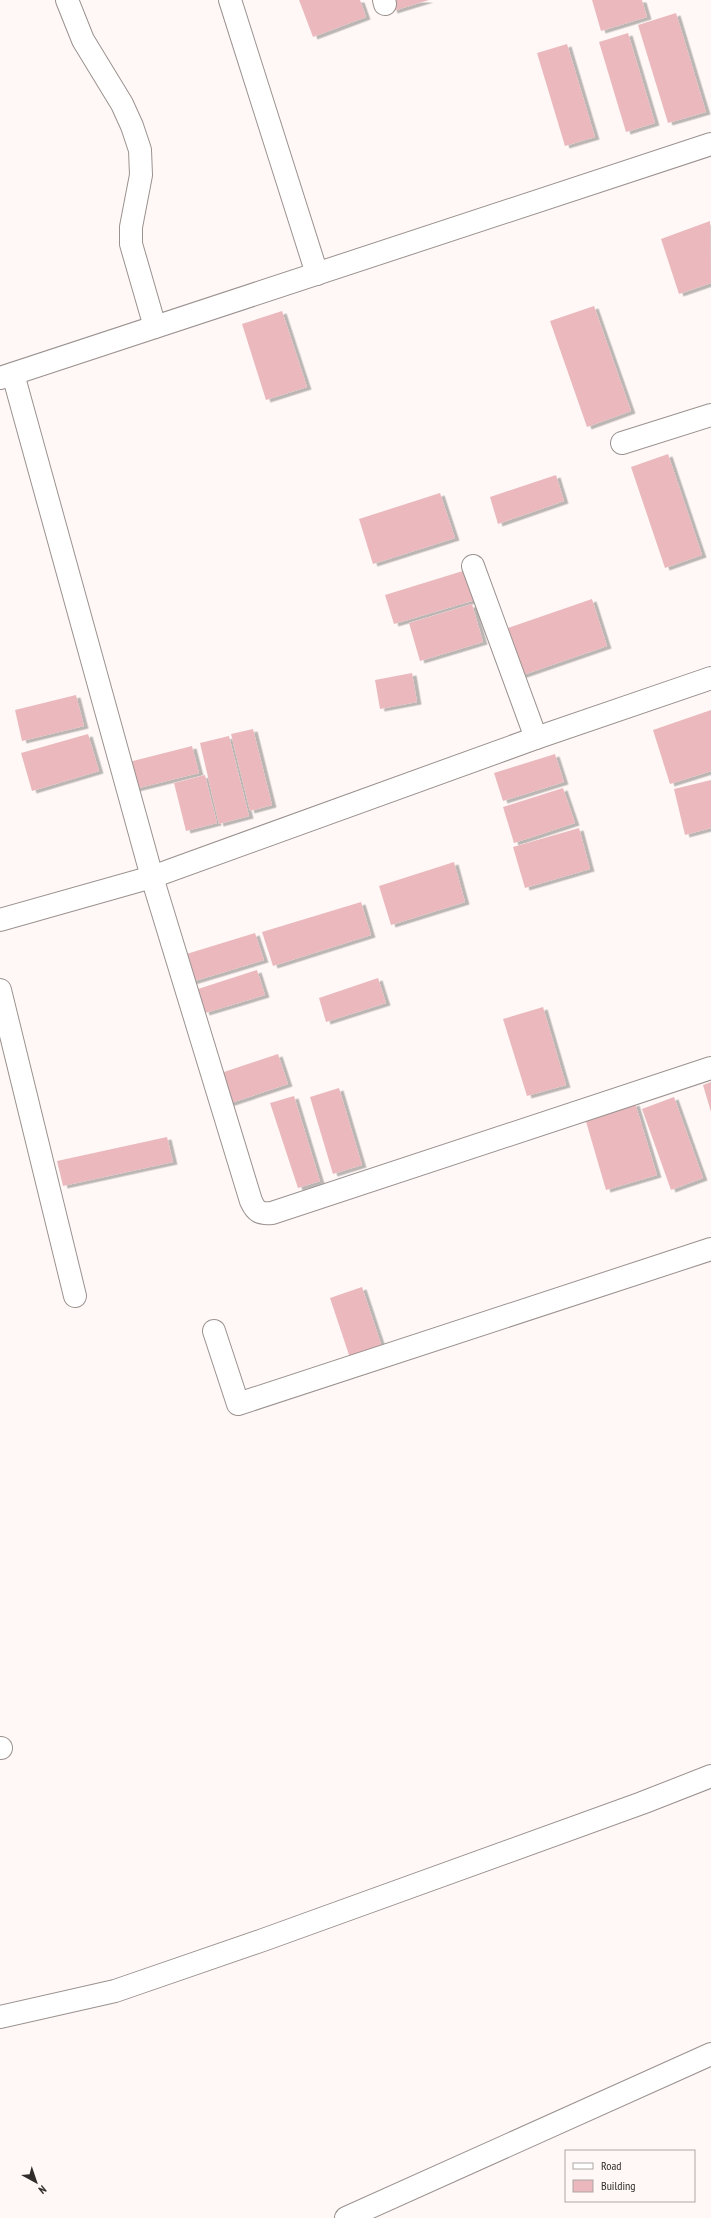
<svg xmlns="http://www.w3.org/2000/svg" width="711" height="2218" font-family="'PT Sans Narrow',sans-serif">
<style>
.building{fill:#ebb9bd;filter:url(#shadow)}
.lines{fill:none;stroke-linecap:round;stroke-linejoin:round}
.minor-casing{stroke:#9a928f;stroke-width:24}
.minor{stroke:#fff;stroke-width:22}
</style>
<defs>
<filter id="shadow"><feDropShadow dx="4.5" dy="2.5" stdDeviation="0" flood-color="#0004"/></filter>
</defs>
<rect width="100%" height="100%" fill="#fff8f6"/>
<g class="building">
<polygon points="299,0 360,0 366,17 313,37"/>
<polygon points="390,0 429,0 393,11"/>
<polygon points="592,0 642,0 647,17 601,31"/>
<polygon points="676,13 706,112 668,123 638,25"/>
<polygon points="628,33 655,123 626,132 599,42"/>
<polygon points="567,44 595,137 565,146 537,53"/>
<polygon points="710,221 711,283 679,294 661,239"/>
<polygon points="594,306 631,411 587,427 550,321"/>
<polygon points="282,311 307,387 266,400 242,324"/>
<polygon points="668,454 702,555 665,568 631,467"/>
<polygon points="556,475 564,501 498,524 490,497"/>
<polygon points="440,493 455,538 373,564 359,519"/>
<polygon points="466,570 475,600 394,624 385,595"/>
<polygon points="592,599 607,646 520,676 505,629"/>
<polygon points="472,604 483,642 420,661 409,623"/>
<polygon points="412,673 417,702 380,709 375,680"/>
<polygon points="76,695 84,726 22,741 15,710"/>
<polygon points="711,710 711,771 670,784 653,730"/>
<polygon points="253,729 272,805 250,811 231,734"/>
<polygon points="88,734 99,771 32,791 21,753"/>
<polygon points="229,736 249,816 219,824 200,743"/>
<polygon points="192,746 199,773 131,790 125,763"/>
<polygon points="555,754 564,782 503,801 494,773"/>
<polygon points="205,775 217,823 186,831 174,783"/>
<polygon points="711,780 711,828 685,835 674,789"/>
<polygon points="563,788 575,823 514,843 503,807"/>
<polygon points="579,828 590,869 525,888 513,847"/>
<polygon points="454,862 465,902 391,925 379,886"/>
<polygon points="361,902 371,935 273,966 262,932"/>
<polygon points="255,933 264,960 188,983 180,956"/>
<polygon points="257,970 265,995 205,1013 198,989"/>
<polygon points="378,978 386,1003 326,1022 319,998"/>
<polygon points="543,1007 566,1085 527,1096 503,1019"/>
<polygon points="278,1054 288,1084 228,1104 218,1074"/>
<polygon points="711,1082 711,1112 703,1085"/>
<polygon points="339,1088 362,1165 333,1174 310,1097"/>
<polygon points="294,1096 320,1181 298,1188 270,1103"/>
<polygon points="674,1097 703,1178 671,1190 642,1109"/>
<polygon points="635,1103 657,1175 606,1190 585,1118"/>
<polygon points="167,1137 173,1162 63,1186 57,1161"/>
<polygon points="362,1287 383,1350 351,1361 330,1298"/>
</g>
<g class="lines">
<g class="minor-casing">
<g id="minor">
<polyline points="67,0 83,40 122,104 132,126 140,150 141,175 131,227 131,244 155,327"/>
<polyline points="230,0 317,274"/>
<polyline points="384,0 385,4"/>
<path d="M13,374L152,877L251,1201C256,1212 260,1214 272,1213L711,1068"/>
<polyline points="0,378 711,144"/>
<polyline points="622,443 711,415"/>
<polyline points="473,566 536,738"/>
<polyline points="0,920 152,877 536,738 711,678"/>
<polyline points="0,990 75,1296"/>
<polyline points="214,1331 238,1404 711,1249"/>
<polyline points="0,1748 1,1748"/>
<polyline points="0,2017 115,1991 263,1940 642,1803 711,1776"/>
<polyline points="346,2218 711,2054"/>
</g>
</g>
<use href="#minor" class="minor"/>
</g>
<rect x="565" y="2150" width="130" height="52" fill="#fff8f6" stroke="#aca6a5"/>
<rect x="573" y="2163" width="20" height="6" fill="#ffffff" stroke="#aca6a5"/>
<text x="601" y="2170" font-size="12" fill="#2f2c2b">Road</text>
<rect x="573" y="2180" width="20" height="12" fill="#ebb9bd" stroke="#aca6a5"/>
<text x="601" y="2190" font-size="12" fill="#2f2c2b">Building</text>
<g transform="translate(36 2182) rotate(140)" stroke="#fff8f6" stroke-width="3" paint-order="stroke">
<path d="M0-3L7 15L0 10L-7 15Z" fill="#2f2c2b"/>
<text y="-6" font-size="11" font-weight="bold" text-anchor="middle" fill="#2f2c2b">N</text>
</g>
</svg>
